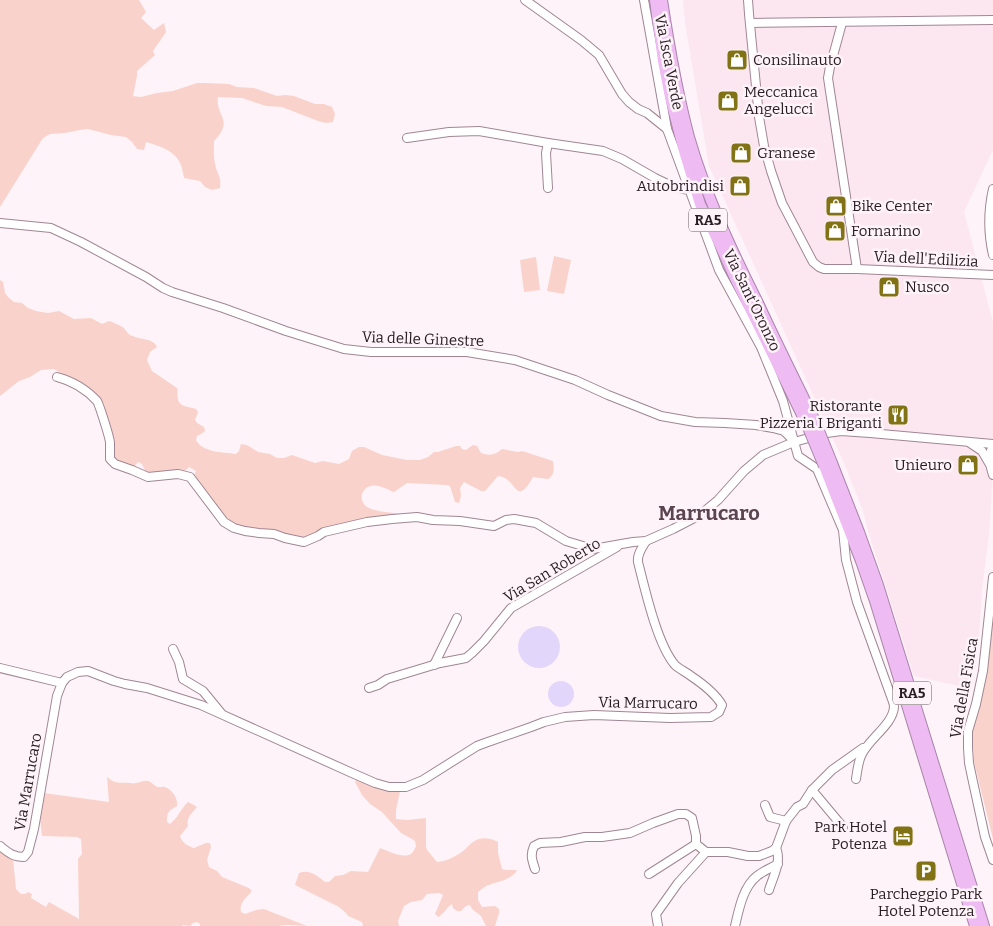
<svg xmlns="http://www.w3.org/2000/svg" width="993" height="926" font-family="Bitter,serif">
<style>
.built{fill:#fce7f1}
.green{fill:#f9d3cb}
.water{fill:#e3d6fb}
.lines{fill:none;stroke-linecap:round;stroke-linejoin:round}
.minor-casing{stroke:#a08693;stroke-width:10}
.highway-casing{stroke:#a884a9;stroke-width:12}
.minor{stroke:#fff;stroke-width:8}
.highway{stroke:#eebbf2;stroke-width:10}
.highway-bridge-casing{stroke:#a884a9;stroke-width:12;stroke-linecap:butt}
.highway-bridge{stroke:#eebbf2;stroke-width:10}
.labels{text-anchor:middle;stroke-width:5;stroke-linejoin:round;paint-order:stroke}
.shield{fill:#fef3f8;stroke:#685d62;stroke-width:1}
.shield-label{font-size:14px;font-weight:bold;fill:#271d22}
.poi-label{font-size:15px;fill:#271d22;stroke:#fef3f8;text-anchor:start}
.street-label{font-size:15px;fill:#271d22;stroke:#fef3f8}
.district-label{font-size:20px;font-weight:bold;fill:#5a444f;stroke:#fef3f8}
</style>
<rect width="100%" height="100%" fill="#fef3f8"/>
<polygon class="built" points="683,0 993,0 993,150 964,212 993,322 993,472 989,535 982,590 979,638 972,689 914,676 868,531 863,511 844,463 709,166 685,23"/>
<g class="green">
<path d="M0,0H139L146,12L141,18L154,30L164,23L166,32L153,51L155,55L137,71V76L133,96L141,97L157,93L173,91L197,83H205L229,84L237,87L254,88L277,96L285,95L294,96L315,104H324L332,107L335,114L333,122L326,123L318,121L282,107L266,106L242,98L218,97C215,117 235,119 214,141C214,148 213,156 215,163C216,173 222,176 220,188L212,190L205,187L200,181L184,178C183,173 182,167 180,163C174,150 159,146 146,142L144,150L137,149L132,142L126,137L111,135L88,129L80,130L65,133L50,134L43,138L0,207Z"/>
<polygon points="554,256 571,260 564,294 547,291"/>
<polygon points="536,257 540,290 524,292 520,260"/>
<path d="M0,280L3,282L5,293L8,297L14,302L22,303L28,308L36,311L48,313L59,311L74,319L91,318L102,324L109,321C114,323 120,325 124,328C127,332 128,335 133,336C141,340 153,338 157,347L150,352L147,360L152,371L177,388C178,392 177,399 179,402C182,407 191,407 196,409L198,412L195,420L197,423L204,427L205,431L201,434L197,436L196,440C203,453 223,452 236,454L239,451L241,444L247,445L258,452L270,454L277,458H284L292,455L315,463L323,461L339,464L349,459L352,451L359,447H364L382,455L407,460H420L428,457L434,452H438L456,446H460L462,449L466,450L473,445L477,446L481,453C490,456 495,455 502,449L518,452L522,451L553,461C554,468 555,475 548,479L533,477C515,509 517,477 498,476L485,491H481L464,482L460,488L461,496L459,503L455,502L450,486L446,485L407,483L394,492C388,490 378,484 371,486C361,488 358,501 367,507C376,512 389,512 399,514L338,524L327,528L301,539L245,528L233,524L225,519L193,478L196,471L189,467L184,472C171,470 158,475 146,473L142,464L138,462L134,467L116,460L113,454L104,404L99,398L76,382L54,369L41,370L30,377L19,381L0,396Z"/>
<polygon points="993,617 993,839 974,762 972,732 984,683"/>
<path d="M107,777C117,785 118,782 129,783C133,783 132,784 136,783C140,783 144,780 148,781C152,782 154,786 158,787C162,788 161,786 165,787C173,790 178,799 177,806C168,811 167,812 167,822L170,824C178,818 181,808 188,802L194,805L197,807C192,813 186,818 188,826L180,836C182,843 188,846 194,848L206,843H210L211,847L207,860L209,867L217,871L222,877L249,888L252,891C246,898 239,903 241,912L245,914L256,910L264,909L307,926C299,926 287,924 279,926H200V924L197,922L193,923L190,926L183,925L182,926H0V848L13,859L16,889L21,894H25L28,892L32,894L31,898L46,907L49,902L79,919L78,859L82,854L81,839L77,837L42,836L40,818L44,793L109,802Z"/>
<path d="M357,779L390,790L400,791L396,810V819L407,820L426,818V846L427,850L437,862C447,861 455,857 463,851C468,847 472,841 479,839C484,837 493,839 498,842V853L502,869L506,870H517C512,880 498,881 489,885C485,886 482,889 478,892V900L482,907L495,906L499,909V913L495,926H486L481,916L472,909L470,905L466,906L461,911H457L453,908L452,904C446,908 444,914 438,917L435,914L443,895L439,893L427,894L422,900L411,902L404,906L398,921L399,926H363L362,922L348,916L346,913L339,907L295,885L299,873C310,869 317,876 325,882H329L335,876L343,875L351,871L368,872L380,848C388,851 405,860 412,853C414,851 415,848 416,846L415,841L412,839L401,833L382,812L370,804L362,795L355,782Z"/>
</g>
<g class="water">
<circle cx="539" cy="647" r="21"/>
<circle cx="561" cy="694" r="13"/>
</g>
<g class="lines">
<g class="minor-casing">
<g id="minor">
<path d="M525,0L581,40L599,55L622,94L629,102L638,109L647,113L667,129L719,270L761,347L783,401L798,456L817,469L843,530L846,560L857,602L892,699C893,702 894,704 894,707C893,725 867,740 861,756C858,763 857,772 856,779"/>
<polyline points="644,0 667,129"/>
<polyline points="748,0 749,14 759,117 764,146 771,171 782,203 813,262 819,267 824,269 857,269 993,275"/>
<polyline points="750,23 993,20"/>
<polyline points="842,23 830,67 828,78 857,269"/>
<polyline points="407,138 449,132 479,131 548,143"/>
<polyline points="548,188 546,153 548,143 603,151 622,159 655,178 674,187 689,190"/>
<path d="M993,189C988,211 988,233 993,255"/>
<polyline points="0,223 51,228 81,242 146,277 163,288 172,292 223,308 286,331 344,349 371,352 467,352 515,360 575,380 608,395 661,416 695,422 725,423 756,425 773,428 784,431 793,440"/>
<path d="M57,377C72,381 86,389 97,401C99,404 110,438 110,443C110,448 110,453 110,459L115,464L132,470L148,477L178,474L190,477L224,522L234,528L245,531L259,533L274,534L285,538L304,542L318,536L324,532L367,522L392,519L417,517L433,520L460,521L494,526L506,520L514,519L536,523L566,541L593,549L633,542L646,541L673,529L700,515L718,500L744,471L763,455L794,442L827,433L841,431L870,433L993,444"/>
<polyline points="970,443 982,451 989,463"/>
<path d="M993,446C987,456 990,465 993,475"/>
<polyline points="993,577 983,671 976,704 968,731 968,748 969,763 973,782 985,837 993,860"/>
<polyline points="173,649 179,662 183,679 203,691 221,713"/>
<polyline points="434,665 457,618"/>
<polyline points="0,668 62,683"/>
<polyline points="369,688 378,685 387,679 440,663 466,658 472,653 484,641 511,608 617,547"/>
<polyline points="812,790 843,827"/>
<polyline points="765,805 770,817 786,821"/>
<path d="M0,846C9,853 13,857 24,857L28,852L34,829L57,696L62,683L67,677L78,672L88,671L114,681L125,684L147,688L201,705L352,773L375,783L389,787H406L423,780L477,746L485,743L531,727L544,722L565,717L594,715L670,718L711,717L719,712L722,705C715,693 703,684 691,676C686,672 679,669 675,665C657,644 645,589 638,562C637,554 642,548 646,541"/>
<path d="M535,869C532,860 530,855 534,846L540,843L561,842L585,837H602L630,833L653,823L678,814H686L692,818L696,836V844L706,852H728L748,856H759L772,851L776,848L786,821L797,807L803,804L812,790L832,770L863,748"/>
<polyline points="649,874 696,844"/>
<path d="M769,890C773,877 782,861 776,848"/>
<polyline points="658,926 656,914 678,883 706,852"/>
<path d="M735,926C739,909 743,887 757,876C763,871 771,868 778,864"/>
</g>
</g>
<g class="highway-casing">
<g id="highway">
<polyline points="655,0 663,61 670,97 684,151 700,204 719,243 734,276 807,425"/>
<path d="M662,0C669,46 677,92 689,137C706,196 732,251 759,305C777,344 796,382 815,421"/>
<polyline points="832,463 859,532 878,585 984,926"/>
<polyline points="824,466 861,561 875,601 975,926"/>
</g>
</g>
<use href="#minor" class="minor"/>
<use href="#highway" class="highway"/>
<g class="highway-bridge-casing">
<g id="highway-bridge">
<polyline points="815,421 832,463"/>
<polyline points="807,425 824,466"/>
</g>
</g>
<use href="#highway-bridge" class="highway-bridge"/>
</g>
<defs>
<g id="shop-square" transform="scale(1.125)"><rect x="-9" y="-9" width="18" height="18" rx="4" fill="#817315" stroke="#fef3f8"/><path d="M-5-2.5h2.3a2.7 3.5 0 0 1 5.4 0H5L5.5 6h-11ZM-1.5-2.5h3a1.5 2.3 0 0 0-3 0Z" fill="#fff"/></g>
<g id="restaurant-square" transform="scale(1.125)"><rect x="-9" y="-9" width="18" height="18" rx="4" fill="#817315" stroke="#fef3f8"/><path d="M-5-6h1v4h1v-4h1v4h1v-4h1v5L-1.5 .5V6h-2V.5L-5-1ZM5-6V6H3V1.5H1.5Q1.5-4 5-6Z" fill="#fff"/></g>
<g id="hotel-square" transform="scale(1.125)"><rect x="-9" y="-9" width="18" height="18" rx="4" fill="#817315" stroke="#fef3f8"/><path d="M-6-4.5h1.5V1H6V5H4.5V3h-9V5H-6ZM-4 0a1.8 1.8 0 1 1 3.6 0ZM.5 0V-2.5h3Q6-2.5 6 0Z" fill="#fff"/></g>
<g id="parking-square" transform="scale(1.125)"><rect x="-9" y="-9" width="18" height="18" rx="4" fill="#817315" stroke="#fef3f8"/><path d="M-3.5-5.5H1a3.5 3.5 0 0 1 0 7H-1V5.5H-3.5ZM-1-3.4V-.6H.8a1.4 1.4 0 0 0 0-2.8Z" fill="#fff"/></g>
</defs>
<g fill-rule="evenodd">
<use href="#shop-square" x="737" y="60"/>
<use href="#shop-square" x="728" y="101"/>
<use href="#shop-square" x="741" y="153"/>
<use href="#shop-square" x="740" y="186"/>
<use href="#shop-square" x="836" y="206"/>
<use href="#shop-square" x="835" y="231"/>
<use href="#shop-square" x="889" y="287"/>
<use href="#restaurant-square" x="898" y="415"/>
<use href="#shop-square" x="968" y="465"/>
<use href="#hotel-square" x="903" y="836"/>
<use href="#parking-square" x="926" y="871"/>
</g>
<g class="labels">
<g class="shield">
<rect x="689" y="208.5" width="38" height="23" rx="4"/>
<rect x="893" y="681.5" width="38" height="23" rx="4"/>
</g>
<g class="shield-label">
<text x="708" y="225">RA5</text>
<text x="912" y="698">RA5</text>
</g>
<g class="poi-label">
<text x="753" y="65">Consilinauto</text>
<text x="744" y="97">Meccanica<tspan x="744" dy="17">Angelucci</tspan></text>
<text x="757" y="158">Granese</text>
<text x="724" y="191" text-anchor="end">Autobrindisi</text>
<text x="852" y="211">Bike Center</text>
<text x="851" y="236">Fornarino</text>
<text x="905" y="292">Nusco</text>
<text x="882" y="411" text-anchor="end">Ristorante<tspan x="882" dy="17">Pizzeria I Briganti</tspan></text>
<text x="952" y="470" text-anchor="end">Unieuro</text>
<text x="887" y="832" text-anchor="end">Park Hotel<tspan x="887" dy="17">Potenza</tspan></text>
<text x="926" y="899" text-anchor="middle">Parcheggio Park<tspan x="926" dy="17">Hotel Potenza</tspan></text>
</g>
<g class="street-label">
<text transform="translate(669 62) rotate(79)" y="5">Via Isca Verde</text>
<text transform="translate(926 259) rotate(3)" y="5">Via dell'Edilizia</text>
<text transform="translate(752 300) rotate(64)" y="5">Via Sant'Oronzo</text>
<text transform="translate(423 339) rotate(2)" y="5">Via delle Ginestre</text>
<text transform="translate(552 570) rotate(-31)" y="5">Via San Roberto</text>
<text transform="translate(964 688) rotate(-80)" y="5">Via della Fisica</text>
<text transform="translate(648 703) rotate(1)" y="5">Via Marrucaro</text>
<text transform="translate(28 782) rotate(-80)" y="5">Via Marrucaro</text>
</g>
<g class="district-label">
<text x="709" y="520">Marrucaro</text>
</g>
</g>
</svg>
